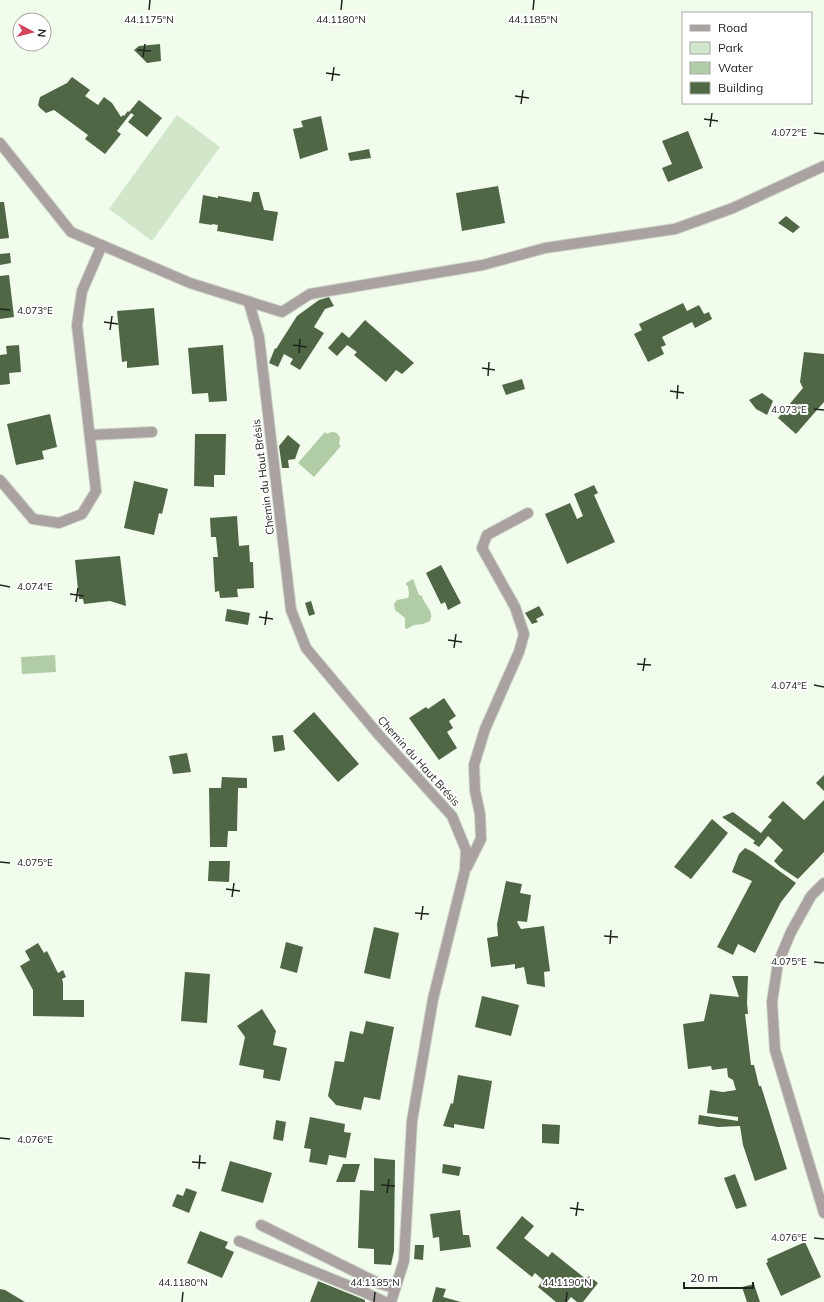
<svg xmlns="http://www.w3.org/2000/svg" width="824" height="1302" font-family="Mulish,sans-serif">
<style>
.green{fill:#d2e7c9}
.water{fill:#b1cda6}
.building{fill:#4f6744}
.lines{fill:none;stroke-linecap:round;stroke-linejoin:round}
.minor-casing{stroke:#ccd5c8;stroke-width:12}
.minor{stroke:#aaa1a1;stroke-width:10}
.ticks{fill:none;stroke:#21251f;stroke-width:1.5}
.labels{text-anchor:middle;stroke-width:4;stroke-linejoin:round;paint-order:stroke}
.street-label{font-size:11px;fill:#21251f;stroke:#fff}
.ticks-label{font-size:10px;text-anchor:middle;fill:#21251f;stroke:#fff;stroke-width:4;stroke-linejoin:round;paint-order:stroke}
</style>
<rect width="100%" height="100%" fill="#f1fced"/>
<polygon class="green" points="177,115 220,147 152,241 109,209"/>
<g class="water">
<path d="M325,432L327,434C332,430 338,432 340,438L339,444L341,446L314,477L298,463Z"/>
<path d="M413,579L419,595L422,596C424,606 435,610 430,621L423,624L414,625L407,629L405,628V618L395,610L394,604L397,600L408,598L409,595L408,586L406,585V583Z"/>
<polygon points="55,655 56,672 22,674 21,657"/>
</g>
<g class="building">
<polygon points="160,44 161,61 147,63 134,50 139,46"/>
<polygon points="72,77 90,90 85,96 98,105 104,97 112,103 121,117 123,115 124,116 128,111 129,112 139,100 162,118 147,137 128,122 134,115 131,113 117,131 121,134 105,154 85,139 88,135 54,110 46,113 40,108 38,105 40,97 67,83"/>
<polygon points="321,116 328,150 300,159 293,129 303,127 301,121"/>
<polygon points="688,131 703,168 668,182 662,168 672,164 662,141"/>
<polygon points="369,149 371,158 350,161 348,153"/>
<polygon points="498,186 505,223 462,231 456,193"/>
<polygon points="253,192 259,192 264,210 278,212 273,241 217,231 218,225 212,224 212,225 199,223 203,195 218,198 218,196 251,202"/>
<polygon points="0,202 4,202 9,238 0,239"/>
<polygon points="786,216 800,227 793,233 778,223"/>
<polygon points="10,253 11,263 0,265 0,254"/>
<polygon points="9,275 14,317 0,319 0,276"/>
<polygon points="329,297 334,306 325,309 314,327 324,333 300,370 290,364 293,359 284,354 278,367 269,363 275,348 276,349 297,316 319,300"/>
<polygon points="683,303 687,311 699,305 704,314 709,312 712,319 695,328 692,322 662,337 666,345 661,347 664,354 648,362 634,334 642,330 639,324"/>
<polygon points="154,308 159,365 127,368 127,361 122,362 117,311"/>
<polygon points="365,320 414,363 402,374 396,370 386,382 354,355 357,352 347,345 337,356 328,348 342,332 349,338"/>
<polygon points="19,345 21,372 9,373 10,384 0,385 0,355 7,354 6,346"/>
<polygon points="223,345 227,401 209,402 208,393 192,394 188,348"/>
<polygon points="804,352 824,354 824,402 796,434 778,418 803,388 800,382"/>
<polygon points="522,379 525,389 506,395 502,385"/>
<polygon points="762,393 773,401 767,415 756,409 749,400"/>
<polygon points="50,414 57,447 42,451 44,459 16,465 7,424"/>
<polygon points="195,434 226,434 225,475 214,475 214,487 194,486"/>
<polygon points="288,435 300,445 295,459 288,460 289,468 282,468 279,446"/>
<polygon points="134,481 168,489 162,514 159,513 154,535 124,528"/>
<polygon points="594,485 598,493 594,495 615,542 567,564 545,514 570,503 577,519 583,516 574,494"/>
<polygon points="237,516 239,546 249,545 250,562 253,562 254,588 237,589 238,597 220,598 219,591 215,592 213,557 218,557 216,537 211,537 210,518"/>
<polygon points="120,556 126,606 110,601 84,604 83,599 79,599 75,560"/>
<polygon points="441,565 461,603 448,610 445,602 441,604 426,573"/>
<polygon points="311,601 315,614 309,616 305,603"/>
<polygon points="539,606 544,615 536,619 538,622 532,624 525,613"/>
<polygon points="227,609 250,613 248,625 225,621"/>
<polygon points="444,698 456,716 449,721 453,728 447,732 457,748 439,760 409,718 426,707 428,709"/>
<polygon points="314,712 359,764 338,782 293,731"/>
<polygon points="283,735 285,750 274,752 272,736"/>
<polygon points="187,753 191,772 173,774 169,756"/>
<polygon points="824,775 824,791 816,783"/>
<polygon points="222,777 247,778 247,788 238,788 237,831 228,831 227,847 210,847 209,788 221,788"/>
<polygon points="824,800 824,852 798,879 780,867 774,861 783,850 768,836 759,847 753,843 755,841 722,817 733,812 761,833 772,820 768,817 783,801 804,820"/>
<polygon points="712,819 728,833 691,879 674,867"/>
<polygon points="745,848 753,852 796,883 781,902 755,953 738,944 733,955 717,947 752,881 732,872 739,854"/>
<polygon points="209,861 230,861 229,882 208,881"/>
<polygon points="506,881 522,884 520,893 531,895 527,922 518,921 517,922 521,929 544,926 550,971 544,972 545,987 527,984 524,967 515,969 515,964 491,967 487,938 498,936 497,924"/>
<polygon points="374,927 399,933 390,979 364,973"/>
<polygon points="286,942 303,947 297,973 280,968"/>
<polygon points="38,943 44,953 47,951 58,973 63,970 66,977 62,979 63,983 63,1000 84,1000 84,1017 33,1016 33,990 20,966 30,960 25,951"/>
<polygon points="185,972 210,974 207,1023 181,1021"/>
<polygon points="732,976 748,976 747,1003 748,1014 745,1014 751,1065 754,1065 759,1086 761,1086 787,1169 755,1181 743,1145 740,1126 718,1127 698,1124 699,1115 738,1121 738,1117 707,1113 710,1090 723,1092 736,1090 733,1080 728,1077 727,1068 712,1070 711,1066 688,1069 683,1024 704,1021 710,994 739,997"/>
<polygon points="482,996 519,1005 511,1036 475,1027"/>
<polygon points="262,1009 276,1031 273,1045 287,1048 280,1081 263,1078 264,1070 239,1065 245,1037 237,1026"/>
<polygon points="366,1021 394,1027 380,1100 364,1097 361,1110 336,1105 328,1096 335,1061 344,1062 350,1031 363,1034"/>
<polygon points="458,1075 492,1081 484,1129 454,1124 454,1128 443,1126 451,1103 453,1104"/>
<polygon points="310,1117 345,1124 344,1132 351,1133 346,1158 329,1155 327,1165 309,1162 311,1149 304,1148"/>
<polygon points="276,1120 286,1122 283,1141 273,1139"/>
<polygon points="542,1124 560,1125 559,1144 542,1143"/>
<polygon points="374,1158 395,1160 394,1251 391,1265 374,1264 374,1249 358,1248 360,1190 374,1191"/>
<polygon points="230,1161 272,1173 263,1203 221,1191"/>
<polygon points="343,1164 360,1164 355,1182 336,1182"/>
<polygon points="443,1164 461,1167 459,1176 442,1173"/>
<polygon points="735,1174 747,1206 736,1209 724,1178"/>
<polygon points="186,1188 197,1192 189,1213 172,1206 177,1194 183,1196"/>
<polygon points="460,1210 463,1235 469,1235 471,1247 440,1251 439,1237 433,1238 430,1214"/>
<polygon points="522,1216 534,1226 524,1238 548,1257 552,1252 586,1279 589,1276 598,1283 583,1302 577,1302 571,1297 567,1302 556,1302 538,1287 543,1280 535,1273 532,1277 496,1248"/>
<polygon points="200,1231 228,1242 225,1248 234,1252 222,1278 187,1263"/>
<polygon points="805,1242 821,1277 781,1296 766,1263 768,1262 767,1259"/>
<polygon points="415,1245 424,1245 423,1260 414,1259"/>
<polygon points="318,1281 365,1300 365,1302 310,1302"/>
<polygon points="754,1284 760,1302 747,1302 742,1287"/>
<polygon points="436,1287 446,1289 443,1297 461,1302 432,1302"/>
<polygon points="0,1289 5,1290 25,1302 0,1302"/>
</g>
<g class="lines">
<g class="minor-casing">
<g id="minor">
<polyline points="0,143 71,232 190,283 282,312 310,294 483,265 545,248 675,229 733,208 824,166"/>
<polyline points="249,303 259,337 291,610 306,648 378,734 452,816 466,850 465,870 433,999 412,1121 404,1261 391,1302"/>
<polyline points="90,435 152,432"/>
<polyline points="0,480 33,519 59,523 82,514 96,491 77,325 82,291 102,245"/>
<polyline points="467,867 481,839 480,814 475,791 474,765 485,729 519,652 524,634 515,607 482,548 487,535 528,513"/>
<polyline points="824,883 811,896 791,932 778,963 772,1002 775,1050 824,1213"/>
<polyline points="261,1225 380,1284 395,1288"/>
<polyline points="239,1241 364,1292 385,1302"/>
</g>
</g>
<use href="#minor" class="minor"/>
</g>
<path class="ticks" d="M149,10L150,0M341,10L342,0M533,10L534,0M137,50L151,51M143,57L145,44M326,73L340,75M332,81L334,67M515,96L529,98M521,104L523,90M704,119L718,121M710,127L712,113M814,133L824,134M0,309L10,310M104,322L118,324M110,330L112,316M293,345L307,347M299,353L300,339M482,368L495,370M488,376L489,362M670,391L684,393M677,399L678,385M814,409L824,410M0,585L10,587M70,594L84,596M76,602L78,588M259,617L273,619M265,625L267,611M448,640L462,642M454,648L456,634M637,664L651,665M643,671L645,658M814,685L824,687M0,862L10,863M226,889L240,891M232,897L234,883M415,913L429,914M421,920L423,906M604,936L618,937M610,944L611,930M814,962L824,963M0,1138L10,1139M192,1162L206,1163M199,1169L200,1155M381,1185L395,1186M387,1193L389,1179M570,1208L584,1210M576,1216L578,1202M814,1238L824,1239M182,1302L183,1292M374,1302L375,1292M566,1302L567,1292"/>
<g class="labels">
<g class="street-label">
<text transform="translate(263 477) rotate(-97)" y="4">Chemin du Haut Brésis</text>
<text transform="translate(419 761) rotate(48)" y="4">Chemin du Haut Brésis</text>
</g>
</g>
<g class="ticks-label">
<text x="149" y="23">44.1175°N</text>
<text x="341" y="23">44.1180°N</text>
<text x="533" y="23">44.1185°N</text>
<text x="789" y="136">4.072°E</text>
<text x="35" y="314">4.073°E</text>
<text x="789" y="413">4.073°E</text>
<text x="35" y="590">4.074°E</text>
<text x="789" y="689">4.074°E</text>
<text x="35" y="866">4.075°E</text>
<text x="789" y="965">4.075°E</text>
<text x="35" y="1143">4.076°E</text>
<text x="789" y="1241">4.076°E</text>
<text x="183" y="1286">44.1180°N</text>
<text x="375" y="1286">44.1185°N</text>
<text x="567" y="1286">44.1190°N</text>
</g>
<rect x="682" y="12" width="130" height="92" fill="#ffffff" stroke="#a6a8a5"/>
<rect x="690" y="25" width="20" height="6" fill="#aaa1a1" stroke="#a6a8a5"/>
<text x="718" y="32" font-size="12" fill="#21251f">Road</text>
<rect x="690" y="42" width="20" height="12" fill="#d2e7c9" stroke="#a6a8a5"/>
<text x="718" y="52" font-size="12" fill="#21251f">Park</text>
<rect x="690" y="62" width="20" height="12" fill="#b1cda6" stroke="#a6a8a5"/>
<text x="718" y="72" font-size="12" fill="#21251f">Water</text>
<rect x="690" y="82" width="20" height="12" fill="#4f6744" stroke="#a6a8a5"/>
<text x="718" y="92" font-size="12" fill="#21251f">Building</text>
<g transform="translate(32 32) rotate(97)"><circle r="19" fill="#ffffff" stroke="#a6a8a5"/>
<path d="M0-3L7 15L0 10L-7 15Z" fill="#d4435e"/>
<text y="-6" font-size="11" font-weight="bold" text-anchor="middle" fill="#21251f">N</text>
</g>
<path d="M684 1282v6h69v-6" fill="none" stroke="#21251f" stroke-width="2"/>
<text x="690" y="1282" font-size="12" fill="#21251f" stroke="#ffffff" stroke-width="3" paint-order="stroke">20 m</text>
</svg>
